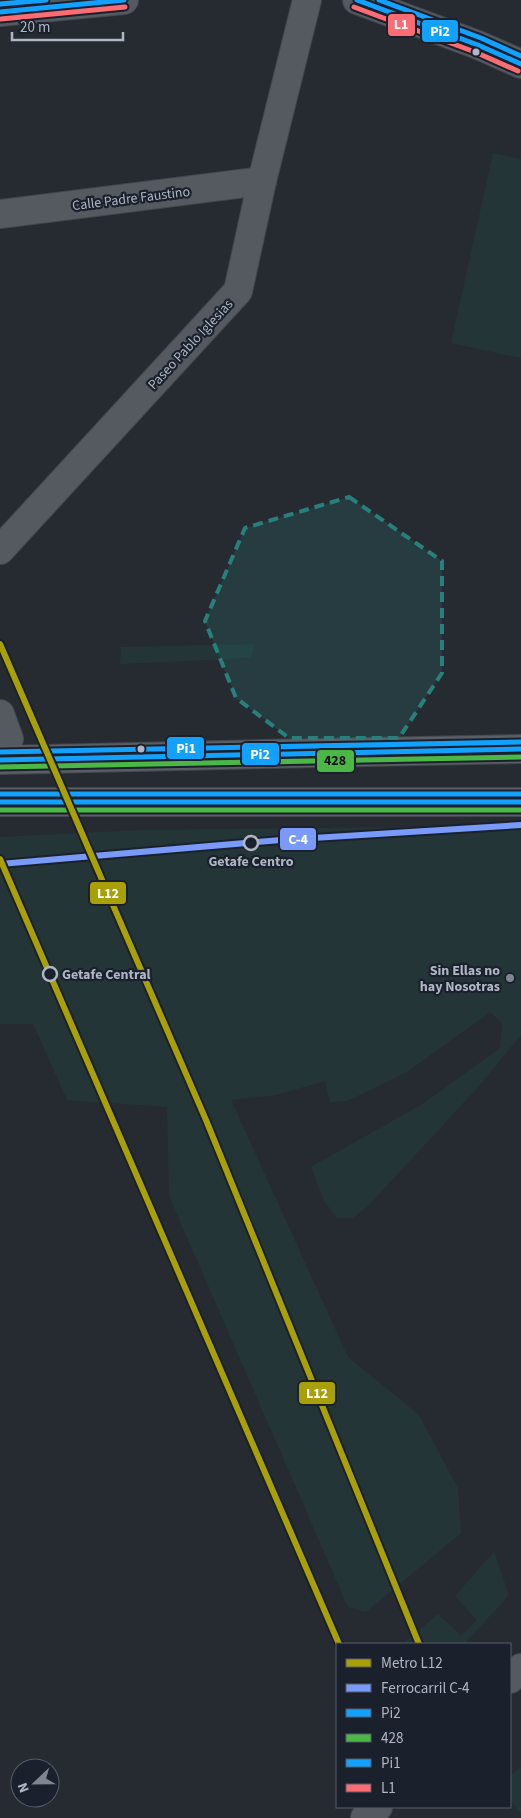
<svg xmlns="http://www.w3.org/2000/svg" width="521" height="1818" font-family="'Source Sans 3',sans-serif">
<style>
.green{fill:#243538}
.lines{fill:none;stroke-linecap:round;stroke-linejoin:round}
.street-casing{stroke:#44474d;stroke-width:30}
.secondary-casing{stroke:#44474d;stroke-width:30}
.street{stroke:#555960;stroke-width:28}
.secondary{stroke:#5a5e65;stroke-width:28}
.bus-1-casing{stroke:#1a212c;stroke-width:9}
.bus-2-casing{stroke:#1a212c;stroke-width:9}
.bus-3-casing{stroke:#1a212c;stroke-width:9}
.bus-4-casing{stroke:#1a212c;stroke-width:9}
.bus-1{stroke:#13a1ff;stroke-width:5}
.bus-2{stroke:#4ab747;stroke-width:5}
.bus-3{stroke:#13a1ff;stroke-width:5}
.bus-4{stroke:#fc6c72;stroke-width:5}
.rail-1-casing{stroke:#1a212c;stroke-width:10}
.rail-1{stroke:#7a9afa;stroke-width:6}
.metro-1-casing{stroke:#1a212c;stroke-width:10}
.metro-1{stroke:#a99f06;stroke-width:6}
.marked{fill:#27807b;fill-opacity:0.2;stroke:#27807b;stroke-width:4;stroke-dasharray:10 6;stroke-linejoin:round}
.bus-dot{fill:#afb7c4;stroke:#1a212c;stroke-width:2}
.stop-dot{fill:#1a212c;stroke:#afb7c4;stroke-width:2.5}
.poi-dot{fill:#7f8691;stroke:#1a212c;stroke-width:2}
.labels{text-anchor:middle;stroke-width:4.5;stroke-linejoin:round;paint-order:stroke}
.street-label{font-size:14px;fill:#afb7c4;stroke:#1a212c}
.stop-label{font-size:14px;font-weight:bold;fill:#afb7c4;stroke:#1a212c}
.poi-label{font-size:14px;font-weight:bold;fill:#afb7c4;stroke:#1a212c;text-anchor:end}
.line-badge{stroke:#1a212c;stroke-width:2}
.badge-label{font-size:14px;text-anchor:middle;font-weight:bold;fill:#fff}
.pale-badge-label{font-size:14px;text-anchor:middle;font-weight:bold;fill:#111}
</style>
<rect width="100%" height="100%" fill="#262b32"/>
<g class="green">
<polygon points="493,153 521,159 521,358 451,343"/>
<polygon points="255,644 251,658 120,664 121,647"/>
<polygon points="521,826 521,1035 479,1086 368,1206 353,1218 337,1218 324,1201 311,1167 424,1103 500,1048 502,1023 490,1012 407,1072 347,1101 330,1102 325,1081 276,1095 231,1100 348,1357 419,1415 458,1488 461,1533 366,1612 348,1607 169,1196 167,1107 67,1100 33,1024 0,1024 0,837 142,830"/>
<polygon points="494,1552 509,1595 464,1644 406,1644 405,1642 438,1614 461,1636 477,1620 455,1596"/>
<polygon points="521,1767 521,1814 510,1800 510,1776"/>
</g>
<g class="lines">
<g class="street-casing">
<g id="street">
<polyline points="357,0 478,45 521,64"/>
<polyline points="0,12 124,0"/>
<polyline points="0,214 262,181"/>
<polyline points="0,550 238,291 262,181 307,0"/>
<polyline points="0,714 9,739"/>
<polyline points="510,1679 521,1668"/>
<polyline points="365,1818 378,1807"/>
</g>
</g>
<g class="secondary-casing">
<g id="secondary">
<path d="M0,760C174,755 347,753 521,749"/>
<polyline points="0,802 521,802"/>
</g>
</g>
<use href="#street" class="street"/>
<use href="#secondary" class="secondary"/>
<g class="bus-1-casing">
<g id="bus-1">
<polyline points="357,0 478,45 521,64"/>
<polyline points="0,12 124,0"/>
<polyline points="0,760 521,749"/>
<polyline points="0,802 521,802"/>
</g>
</g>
<g class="bus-2-casing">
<g id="bus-2">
<polyline points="0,767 521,757"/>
<polyline points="0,810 521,810"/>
</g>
</g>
<g class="bus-3-casing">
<g id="bus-3">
<polyline points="379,0 481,38 521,56"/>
<polyline points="0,4 46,0"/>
<polyline points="0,752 521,742"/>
<polyline points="0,794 521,794"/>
</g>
</g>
<g class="bus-4-casing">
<g id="bus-4">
<polyline points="354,7 475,52 518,71"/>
<polyline points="1,19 125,7"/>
</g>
</g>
<use href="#bus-1" class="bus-1"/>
<use href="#bus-2" class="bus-2"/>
<use href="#bus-3" class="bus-3"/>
<use href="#bus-4" class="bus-4"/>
<g class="rail-1-casing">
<polyline id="rail-1" points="0,864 281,840 521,825"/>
</g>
<use href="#rail-1" class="rail-1"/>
<g class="metro-1-casing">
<g id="metro-1">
<polyline points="0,644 206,1120 419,1644"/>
<polyline points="0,859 339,1644"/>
</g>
</g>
<use href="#metro-1" class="metro-1"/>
</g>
<path class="marked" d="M349,497L442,561V673L399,738H289L236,698L205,621L245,528Z"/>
<g class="bus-dot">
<circle cx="476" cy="52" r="4.5"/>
<circle cx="141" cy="749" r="4.5"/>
</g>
<g class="stop-dot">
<circle cx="251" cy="843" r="7"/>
<circle cx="50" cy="974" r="7"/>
</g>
<circle class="poi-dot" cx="510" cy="978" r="5"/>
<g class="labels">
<g class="street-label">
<text transform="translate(131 198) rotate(-7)" y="5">Calle Padre Faustino</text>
<text transform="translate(190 344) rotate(-47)" y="5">Paseo Pablo Iglesias</text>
</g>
<g class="stop-label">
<text x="251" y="866">Getafe Centro</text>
<text x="62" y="979" text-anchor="start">Getafe Central</text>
</g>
<g class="poi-label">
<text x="500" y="975">Sin Ellas no<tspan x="500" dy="16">hay Nosotras</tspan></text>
</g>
</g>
<g class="line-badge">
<rect x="387" y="13" width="29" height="24" rx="5" fill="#fc6c72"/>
<rect x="421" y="19" width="38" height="24" rx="5" fill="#13a1ff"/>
<rect x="166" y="736" width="39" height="24" rx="5" fill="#13a1ff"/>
<rect x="241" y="742" width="39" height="24" rx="5" fill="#13a1ff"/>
<rect x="316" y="749" width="39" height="24" rx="5" fill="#4ab747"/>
<rect x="279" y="827" width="38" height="24" rx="5" fill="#7a9afa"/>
<rect x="89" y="881" width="38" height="24" rx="5" fill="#a99f06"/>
<rect x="298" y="1381" width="38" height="24" rx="5" fill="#a99f06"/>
</g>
<g class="badge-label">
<text x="401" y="29">L1</text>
<text x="440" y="36">Pi2</text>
<text x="186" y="753">Pi1</text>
<text x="260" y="759">Pi2</text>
<text x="298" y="844">C-4</text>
<text x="108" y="898">L12</text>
<text x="317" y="1398">L12</text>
</g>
<g class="pale-badge-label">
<text x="335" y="765">428</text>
</g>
<rect x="336" y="1643" width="175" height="165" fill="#1a212c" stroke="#565d69"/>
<rect x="346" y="1659" width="25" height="8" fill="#a99f06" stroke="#565d69"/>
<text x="381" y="1668" font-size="15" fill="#afb7c4">Metro L12</text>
<rect x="346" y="1684" width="25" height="8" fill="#7a9afa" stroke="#565d69"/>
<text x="381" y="1693" font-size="15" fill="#afb7c4">Ferrocarril C-4</text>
<rect x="346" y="1709" width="25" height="8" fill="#13a1ff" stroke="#565d69"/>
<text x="381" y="1718" font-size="15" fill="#afb7c4">Pi2</text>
<rect x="346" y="1734" width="25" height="8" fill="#4ab747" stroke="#565d69"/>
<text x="381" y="1743" font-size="15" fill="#afb7c4">428</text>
<rect x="346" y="1759" width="25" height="8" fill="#13a1ff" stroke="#565d69"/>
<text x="381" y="1768" font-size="15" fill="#afb7c4">Pi1</text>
<rect x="346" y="1784" width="25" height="8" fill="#fc6c72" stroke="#565d69"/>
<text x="381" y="1793" font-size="15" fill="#afb7c4">L1</text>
<g transform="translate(35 1783) rotate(248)"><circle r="24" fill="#1a212c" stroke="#565d69"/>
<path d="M0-4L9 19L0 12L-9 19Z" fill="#7f8691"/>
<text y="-8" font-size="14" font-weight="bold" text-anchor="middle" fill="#afb7c4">N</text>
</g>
<path d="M12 32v8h111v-8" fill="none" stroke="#afb7c4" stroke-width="2.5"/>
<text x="20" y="32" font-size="15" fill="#afb7c4" stroke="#1a212c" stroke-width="4" paint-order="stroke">20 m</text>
</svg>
